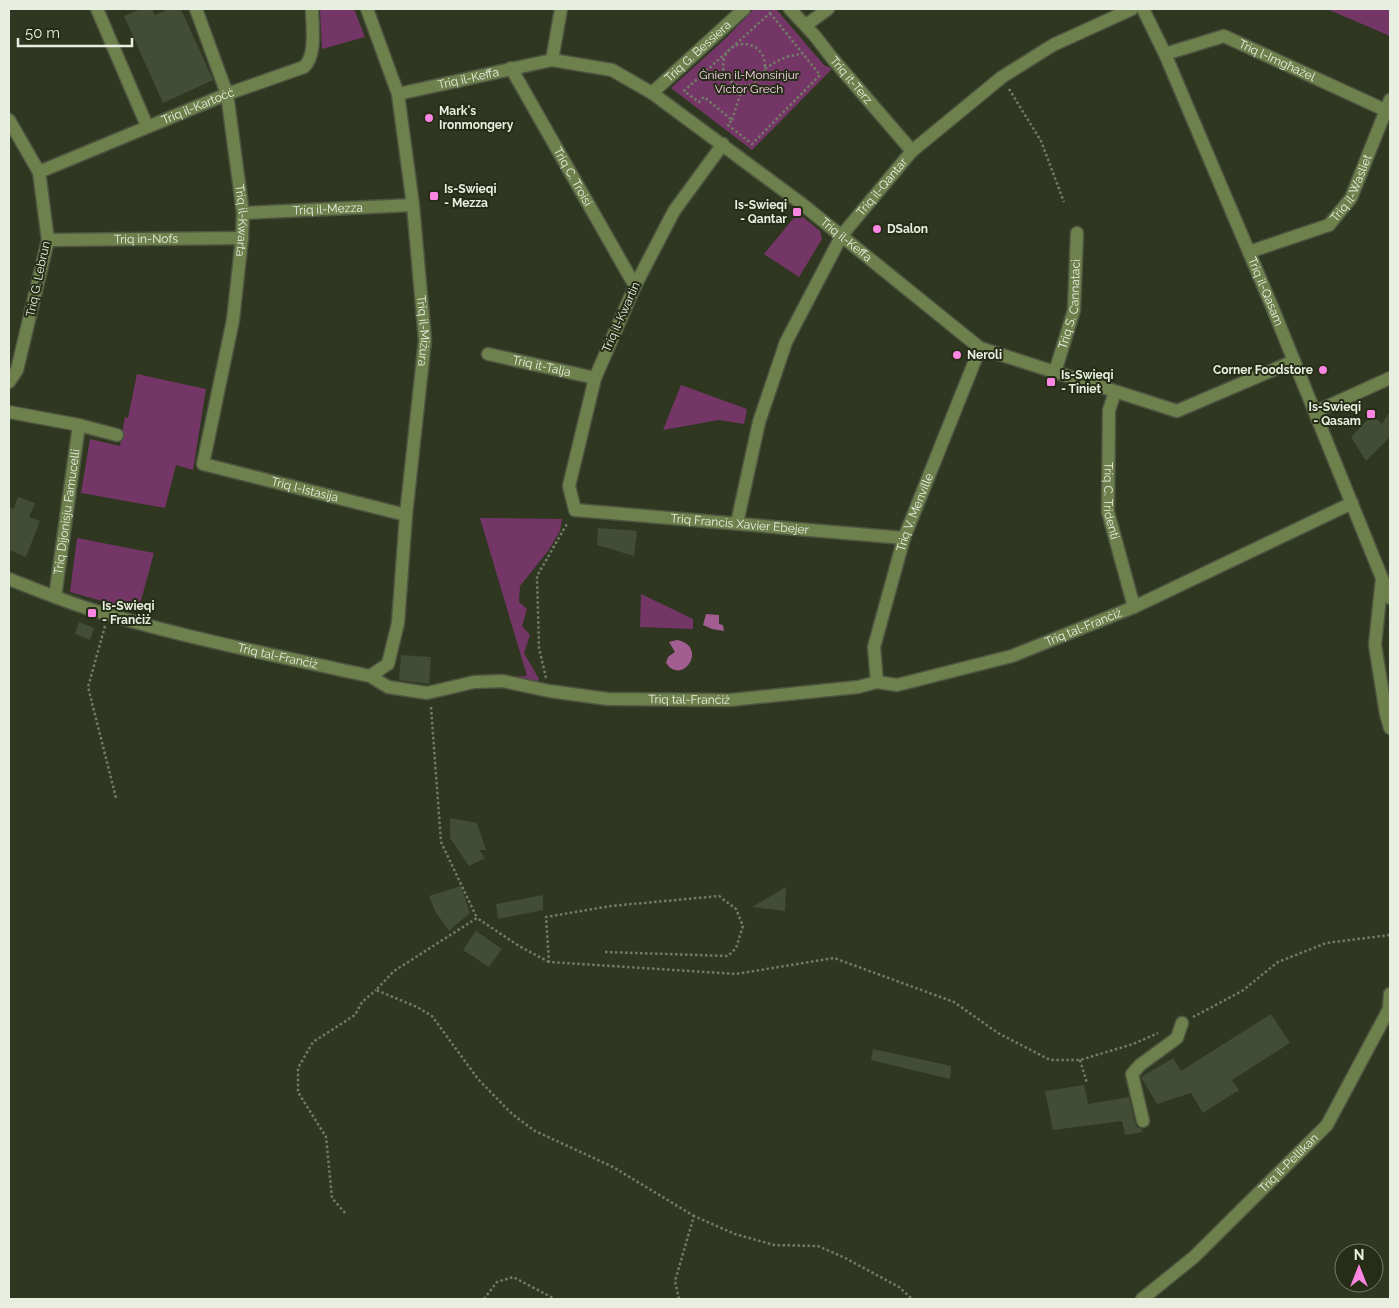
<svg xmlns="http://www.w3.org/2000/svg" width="1399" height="1308" font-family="Raleway,sans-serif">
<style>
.green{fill:#743666}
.water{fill:#a25e91}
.building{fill:#434c35}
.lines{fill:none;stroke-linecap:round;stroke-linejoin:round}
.minor-casing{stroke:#4d5440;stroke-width:15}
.path{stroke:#737a66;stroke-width:2.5;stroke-dasharray:2.5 2.5;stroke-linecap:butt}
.minor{stroke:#6e814d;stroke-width:12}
.poi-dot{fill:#fd86e2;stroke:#252d17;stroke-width:2}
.labels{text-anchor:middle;stroke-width:4;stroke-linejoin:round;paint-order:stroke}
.street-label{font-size:12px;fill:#e9efe0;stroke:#252d17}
.park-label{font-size:12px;fill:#fad3ef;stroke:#252d17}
.poi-label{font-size:12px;font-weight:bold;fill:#e9efe0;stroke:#252d17;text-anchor:start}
</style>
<rect width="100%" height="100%" fill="#2f3721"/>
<g class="green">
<polygon points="320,9 354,9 365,37 322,49"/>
<polygon points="754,9 776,9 824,65 832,69 752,150 671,88 726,38"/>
<polygon points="1327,9 1390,9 1390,36"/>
<polygon points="798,213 820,231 822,239 799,277 764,254"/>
<polygon points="137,374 206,389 193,470 176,465 165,508 81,493 90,439 120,446 125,417 128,418"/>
<polygon points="681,385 747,409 744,424 719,420 663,430"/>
<polygon points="480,518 562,519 560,531 548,551 520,586 519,602 527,609 522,626 530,635 524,653 539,679 537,682 503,677 527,676"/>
<polygon points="77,538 154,553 138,611 70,592"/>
<polygon points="641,594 693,619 693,629 640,627"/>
</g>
<g class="water">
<polygon points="706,614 719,615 719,624 723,625 724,631 712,629 703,625"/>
<path d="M677,640C709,646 683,687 666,663L668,657L675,652L669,642Z"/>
</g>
<g class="building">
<polygon points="141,9 152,9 155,15 169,9 181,9 213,80 163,103 124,16"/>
<polygon points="1390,411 1390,437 1366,461 1351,437 1372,415 1382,424"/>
<polygon points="18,497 35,503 29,517 40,521 26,557 9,550 9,507 13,509"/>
<polygon points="598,528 637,531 634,556 597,545"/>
<polygon points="79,622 94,628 90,640 75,634"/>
<polygon points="401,655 431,657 429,684 399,680"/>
<polygon points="450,818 477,823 486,850 479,850 485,858 469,866 450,838"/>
<polygon points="461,886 470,913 449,931 435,911 429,896"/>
<polygon points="786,887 785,911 752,907"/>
<polygon points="543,895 543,910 498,919 496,904"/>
<polygon points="476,931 502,949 489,967 463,950"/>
<polygon points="1271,1014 1290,1043 1232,1080 1239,1090 1203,1113 1191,1093 1157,1104 1141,1077 1173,1058 1181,1071"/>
<polygon points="873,1049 951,1066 950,1079 871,1060"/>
<polygon points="1084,1085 1088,1104 1129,1097 1135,1123 1137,1127 1142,1129 1143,1132 1125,1135 1122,1121 1053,1130 1045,1091"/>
</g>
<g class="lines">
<g class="minor-casing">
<g id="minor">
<polyline points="97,9 147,126"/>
<path id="s1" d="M196,9L227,94L243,213L242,238L233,320L203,464L406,515"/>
<path id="s2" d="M367,9L398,94L413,205L425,340L406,515L398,623L388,664L370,676"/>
<path id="s3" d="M790,9L815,36L832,58L912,151"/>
<path id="s4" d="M1143,9L1165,54L1271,304L1390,598"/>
<polyline points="806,25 828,9"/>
<path id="s5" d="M1165,54L1224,36L1385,110"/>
<polyline points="552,60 561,9"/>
<path id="s6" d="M511,68L635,286"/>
<path id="s7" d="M652,93L744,9"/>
<path id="s8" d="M398,94L552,60L612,70L652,93L802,204L980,348L1177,411L1294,361"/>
<polyline points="9,120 39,172 48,240 17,370 9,382"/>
<path id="s9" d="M723,144L674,211L635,286L595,378L569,486L575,510L904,538"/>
<path id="s10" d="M39,172L227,94L304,67C317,55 312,26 312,9"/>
<path id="s11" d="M243,213L413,205"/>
<path id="s12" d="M48,240L242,238"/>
<path id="s13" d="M1249,252L1329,225L1351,198L1390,100"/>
<path id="s14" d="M488,354L595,378"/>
<path id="s15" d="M1055,372L1074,310L1077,233"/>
<path id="s16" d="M1115,392L1109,410L1108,512L1134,607"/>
<polyline points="9,412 79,425 117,435"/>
<polyline points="1315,412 1390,378"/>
<path id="s17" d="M737,523L759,422L786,342L842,235L912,151L1002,77L1053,45L1132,9"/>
<polyline points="1382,578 1375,645 1386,714 1390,728"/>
<path id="s18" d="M9,579C42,592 75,606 110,615C195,640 283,657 370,676L388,687L427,693L474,682L503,681L549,691L608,699L730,700L858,687L877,682L897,685L1012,656L1134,607L1352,503"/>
<path id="s19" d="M55,597L79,425"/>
<path id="s20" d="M877,682L874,647L904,538L980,348"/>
<polyline points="1143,1121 1132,1074 1140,1065 1177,1038 1182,1023"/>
<path id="s21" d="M1142,1299L1194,1257L1327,1125L1389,1009L1390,994"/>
</g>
</g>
<g class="path">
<polygon points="770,13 820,75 752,144 728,125 732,120 704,97 699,102 684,91"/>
<circle cx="744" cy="65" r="21"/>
<path d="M765,69C777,60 788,55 803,54"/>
<polyline points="1009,89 1041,141 1064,202"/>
<polyline points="732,120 740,95 746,86"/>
<polyline points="105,626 88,687 116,798"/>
<polyline points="546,678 539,648 537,576 568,522"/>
<polyline points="431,707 441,842 477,918"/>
<polyline points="605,952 728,956 736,948 743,926 736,909 719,896 611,906 546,917 549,962 736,974 834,958 954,1002 998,1033 1050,1060 1080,1060 1133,1044 1158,1033"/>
<polyline points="549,962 519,946 477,918 394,971 376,990 417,1007 432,1016 478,1079 512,1114 535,1131 613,1167 694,1216"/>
<polyline points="1193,1017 1242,991 1278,962 1326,943 1390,935"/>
<polyline points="1080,1060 1087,1083"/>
<polyline points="345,1213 332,1198 326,1137 298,1092 298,1068 313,1042 355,1015 362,1002 376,990"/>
<polyline points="484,1299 497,1282 513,1277 555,1299"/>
<polyline points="679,1299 675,1281 694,1216 735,1234 774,1245 818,1246 845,1258 899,1287 912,1299"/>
</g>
<use href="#minor" class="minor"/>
</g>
<g class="poi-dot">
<circle cx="429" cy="118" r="5"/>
<rect x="429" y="191" width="10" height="10" rx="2.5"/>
<rect x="792" y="207" width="10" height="10" rx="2.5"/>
<circle cx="877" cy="229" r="5"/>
<circle cx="957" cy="355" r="5"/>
<circle cx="1323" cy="370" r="5"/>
<rect x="1046" y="377" width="10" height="10" rx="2.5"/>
<rect x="1366" y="409" width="10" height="10" rx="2.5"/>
<rect x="87" y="608" width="10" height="10" rx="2.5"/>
</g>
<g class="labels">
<g class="street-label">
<text dy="4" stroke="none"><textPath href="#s7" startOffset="62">Triq G. Bessiera</textPath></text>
<text dy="4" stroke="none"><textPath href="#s5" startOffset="120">Triq l-Imgħażel</textPath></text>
<text dy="4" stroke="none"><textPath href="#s8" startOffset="72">Triq il-Keffa</textPath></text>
<text dy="4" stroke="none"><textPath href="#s3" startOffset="94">Triq it-Terz</textPath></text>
<text dy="4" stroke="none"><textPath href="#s10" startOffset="172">Triq il-Kartoċċ</textPath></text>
<text dy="4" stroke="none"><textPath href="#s6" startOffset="125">Triq C. Troisi</textPath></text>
<text dy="4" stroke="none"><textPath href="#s17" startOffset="371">Triq il-Qantar</textPath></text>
<text dy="4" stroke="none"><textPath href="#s13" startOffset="128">Triq il-Wasliet</textPath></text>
<text dy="4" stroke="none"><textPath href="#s11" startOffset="85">Triq il-Mezza</textPath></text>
<text dy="4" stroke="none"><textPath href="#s1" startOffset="218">Triq il-Kwarta</textPath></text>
<text dy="4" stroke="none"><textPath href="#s8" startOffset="508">Triq il-Keffa</textPath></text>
<text dy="4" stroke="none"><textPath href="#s12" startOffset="98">Triq in-Nofs</textPath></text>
<text transform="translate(38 279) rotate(-78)" y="4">Triq G. Lebrun</text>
<text dy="4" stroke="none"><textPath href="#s4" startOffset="308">Triq il-Qasam</textPath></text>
<text dy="4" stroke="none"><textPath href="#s15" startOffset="70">Triq S. Cannataci</textPath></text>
<text transform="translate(621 317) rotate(-66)" y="4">Triq il-Kwartin</text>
<text dy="4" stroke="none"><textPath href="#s2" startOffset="329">Triq il-Miżura</textPath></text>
<text dy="4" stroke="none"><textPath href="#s14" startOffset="55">Triq it-Talja</textPath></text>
<text dy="4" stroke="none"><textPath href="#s1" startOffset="570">Triq l-Istasija</textPath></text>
<text dy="4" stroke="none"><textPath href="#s16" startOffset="110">Triq C. Tridenti</textPath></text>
<text dy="4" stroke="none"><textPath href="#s19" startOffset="86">Triq Dijonisju Famucelli</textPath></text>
<text dy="4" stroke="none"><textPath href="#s20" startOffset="176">Triq V. Menville</textPath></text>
<text dy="4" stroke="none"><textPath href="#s9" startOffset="569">Triq Francis Xavier Ebejer</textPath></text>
<text dy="4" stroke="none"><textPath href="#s18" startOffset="1105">Triq tal-Franċiż</textPath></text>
<text dy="4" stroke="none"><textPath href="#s18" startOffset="280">Triq tal-Franċiż</textPath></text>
<text dy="4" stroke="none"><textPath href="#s18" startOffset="700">Triq tal-Franċiż</textPath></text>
<text dy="4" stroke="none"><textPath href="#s21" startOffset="200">Triq il-Pellikan</textPath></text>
</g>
<g class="park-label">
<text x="749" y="79">Ġnien il-Monsinjur<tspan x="749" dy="14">Victor Grech</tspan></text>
</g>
<g class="poi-label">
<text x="439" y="115">Mark's<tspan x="439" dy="14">Ironmongery</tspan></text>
<text x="444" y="193">Is-Swieqi<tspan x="444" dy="14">- Mezza</tspan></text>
<text x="787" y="209" text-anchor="end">Is-Swieqi<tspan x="787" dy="14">- Qantar</tspan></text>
<text x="887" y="233">DSalon</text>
<text x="967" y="359">Neroli</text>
<text x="1313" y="374" text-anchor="end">Corner Foodstore</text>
<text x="1061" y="379">Is-Swieqi<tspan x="1061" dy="14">- Tiniet</tspan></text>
<text x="1361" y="411" text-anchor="end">Is-Swieqi<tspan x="1361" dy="14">- Qasam</tspan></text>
<text x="102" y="610">Is-Swieqi<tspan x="102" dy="14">- Franċiż</tspan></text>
</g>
</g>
<rect width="1399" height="1308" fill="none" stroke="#e9efe0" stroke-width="20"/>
<g transform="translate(1359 1268)"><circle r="24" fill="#252d17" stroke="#737b67"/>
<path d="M0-4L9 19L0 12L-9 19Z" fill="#fd86e2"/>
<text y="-8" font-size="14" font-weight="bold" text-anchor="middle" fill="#e9efe0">N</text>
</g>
<path d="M18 38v8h114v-8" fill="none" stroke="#e9efe0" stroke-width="2.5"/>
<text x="25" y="38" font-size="15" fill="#e9efe0" stroke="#252d17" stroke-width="4" paint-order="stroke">50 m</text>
</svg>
